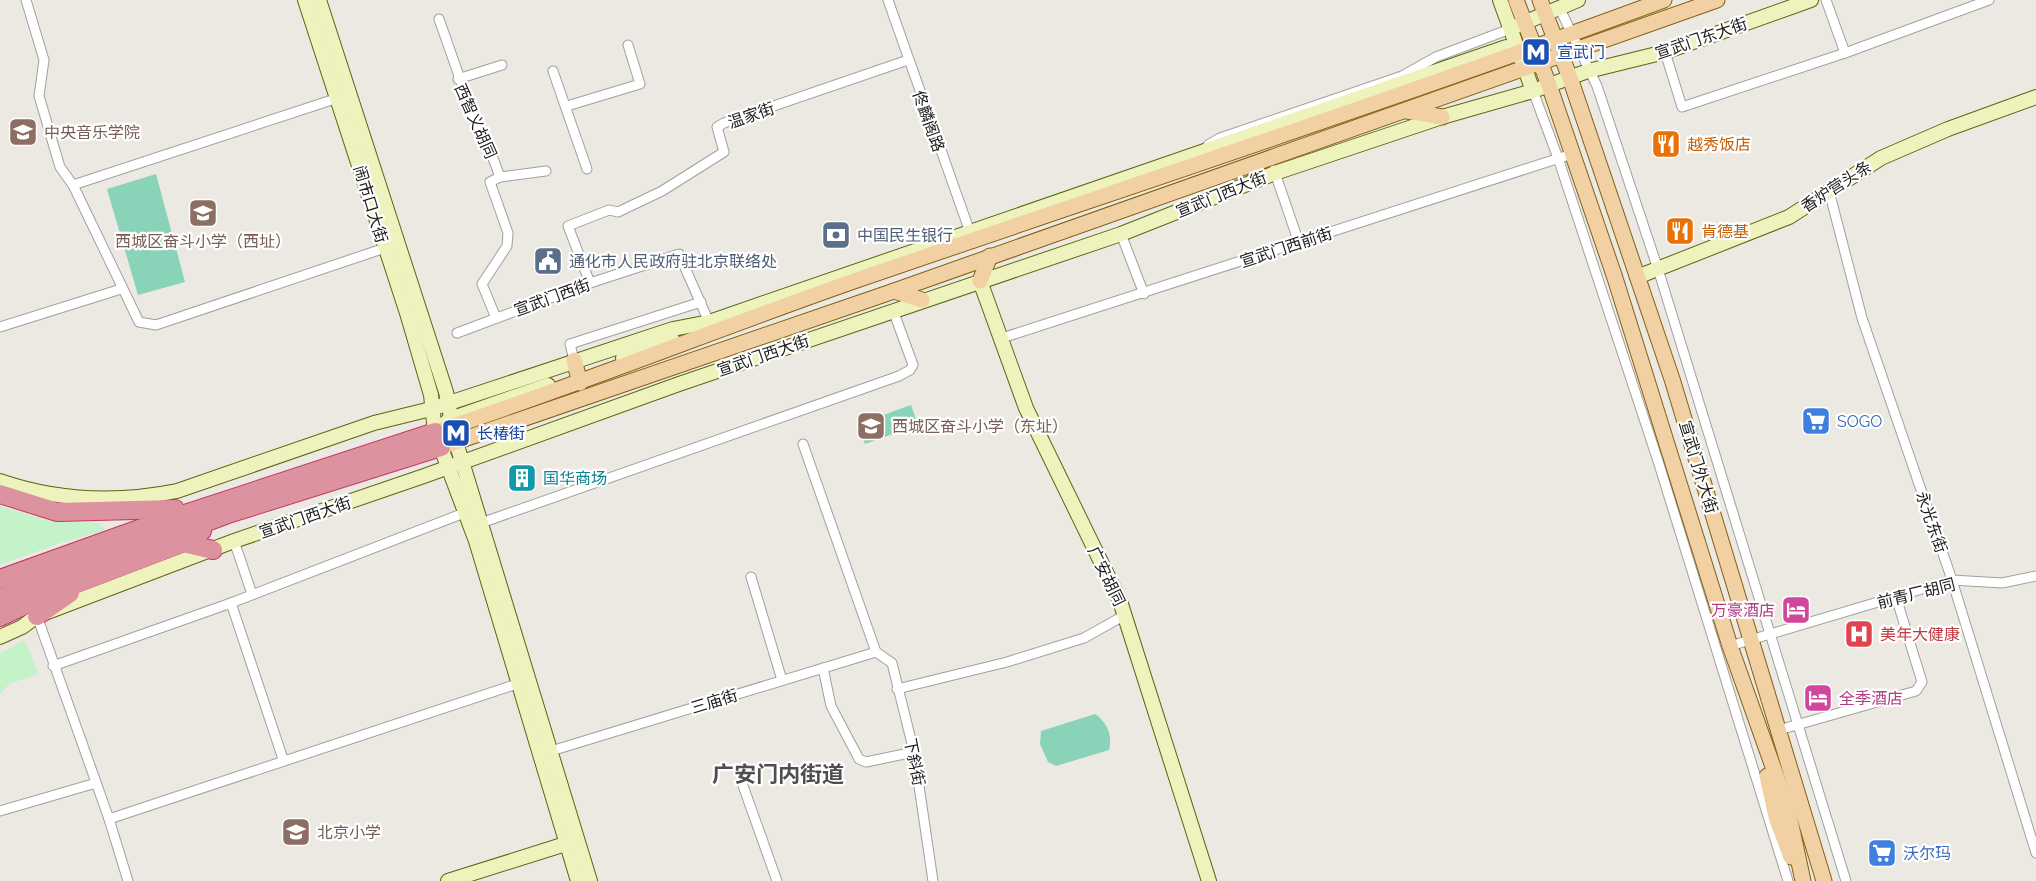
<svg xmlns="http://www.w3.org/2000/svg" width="2036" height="881" font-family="Raleway,'Noto Sans SC',sans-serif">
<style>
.park{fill:#c4f2c9}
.pitch{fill:#89d3b8}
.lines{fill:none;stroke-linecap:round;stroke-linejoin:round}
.street-casing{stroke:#a0a0a0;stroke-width:11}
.secondary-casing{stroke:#5b6611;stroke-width:16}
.primary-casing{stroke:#845f11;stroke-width:17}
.highway-casing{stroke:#c33765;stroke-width:20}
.street{stroke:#fff;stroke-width:9}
.secondary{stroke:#eef2bc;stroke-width:14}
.primary{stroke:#f1d1a4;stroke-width:15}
.highway{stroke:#dc939f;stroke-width:18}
.labels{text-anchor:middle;stroke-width:4.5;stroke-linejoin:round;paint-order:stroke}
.street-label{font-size:16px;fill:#1c1c1c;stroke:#fff}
.transit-label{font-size:16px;fill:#164399;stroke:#fff;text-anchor:start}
.education-label{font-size:16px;fill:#785e54;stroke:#fff;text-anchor:start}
.food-label{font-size:16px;fill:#c56008;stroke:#fff;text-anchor:start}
.service-label{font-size:16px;fill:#4e5e75;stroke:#fff;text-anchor:start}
.shop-label{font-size:16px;fill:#366cbe;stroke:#fff;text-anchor:start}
.culture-label{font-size:16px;fill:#0d838f;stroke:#fff;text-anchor:start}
.hotel-label{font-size:16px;fill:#b23c85;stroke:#fff;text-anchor:end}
.health-label{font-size:16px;fill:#be3a42;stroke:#fff;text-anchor:start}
.district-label{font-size:22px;font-weight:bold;fill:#4f4f4f;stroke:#fff}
</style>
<rect width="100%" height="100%" fill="#ece9e3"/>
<g class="park">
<polygon points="0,506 46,520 99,523 106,530 60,543 0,565"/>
<polygon points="23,641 27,645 38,674 9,684 0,694 0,653"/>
</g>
<g class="pitch">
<polygon points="156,174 185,282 138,295 107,189"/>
<polygon points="911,405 918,425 865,444 858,424"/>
<path d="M1095,714C1107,722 1113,736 1109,750L1056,766L1048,762L1040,744L1041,731Z"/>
</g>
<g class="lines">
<g class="street-casing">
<g id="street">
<polyline points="26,0 44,60 39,96 60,167 73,185 139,322 156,325 385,248"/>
<polyline points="888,0 971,235"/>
<polyline points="1826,0 1845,53"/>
<polyline points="1559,7 1597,86 1658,269 1846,881"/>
<polyline points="439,19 478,130 484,134 500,177 546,171"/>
<polyline points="1665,52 1682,107 1845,53 1989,0"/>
<polyline points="553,71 587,169"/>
<polyline points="458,79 502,65"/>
<polyline points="1533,91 1558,158 1658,461 1788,881"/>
<polyline points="567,106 640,84 628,45"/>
<polyline points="1208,145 1220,138 1402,76 1436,57 1510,29"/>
<polyline points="1274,170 1299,243"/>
<polyline points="73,185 338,98"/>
<polyline points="1829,191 1862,318 1952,580 2036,853"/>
<polyline points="1121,234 1144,294"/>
<polyline points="590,283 568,226 609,210 618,212 662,191 724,152 717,127 724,123 908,60"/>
<polyline points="496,318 482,284 507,246 508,233 490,182 500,177"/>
<polyline points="0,327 121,289"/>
<polyline points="457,333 590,283 679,254 709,322"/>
<polyline points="999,339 1572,154"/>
<polyline points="574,360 570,344 701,302"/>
<polyline points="803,444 876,652"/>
<polyline points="481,523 899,376 910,370 913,365 893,310"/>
<polyline points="234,541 252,594"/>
<polyline points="751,577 782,680"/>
<polyline points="231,603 283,759"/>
<polyline points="37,616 109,819 128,881"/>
<polyline points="1730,646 1952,580 2002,583 2036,576"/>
<polyline points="876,652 892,663 914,752 933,881"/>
<polyline points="53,666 231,603 464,513"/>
<polyline points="823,668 831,706 859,759 866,762 914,752"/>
<polyline points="897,689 1007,662 1084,638 1125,615"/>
<polyline points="1779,730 1916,691 1922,682 1896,597"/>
<polyline points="551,751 876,652"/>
<polyline points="741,780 777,881"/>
<polyline points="0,811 96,783"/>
<polyline points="109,819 517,684"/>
</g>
</g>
<g class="secondary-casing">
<g id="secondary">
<polyline points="305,0 407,313 431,395 435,432 476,541 578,881"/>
<polyline points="319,0 446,392 456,442 590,881"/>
<polyline points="1500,0 1533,91"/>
<polyline points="1514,27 1578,0"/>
<polyline points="1637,277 1789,217 1881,158 1948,129 2036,97"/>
<polyline points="980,281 1026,408 1120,601 1209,881"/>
<polyline points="623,358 672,339"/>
<polyline points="443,425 450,419 548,385"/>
<path d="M0,481C58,501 117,503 177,491L374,423L431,409L673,329L709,322L1506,47"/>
<polyline points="0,637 22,627 37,616 234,541 424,476 679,384 1121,234 1275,173 1442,117 1533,91 1588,71 1665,52 1811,0"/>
<polyline points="448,881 575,841"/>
</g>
</g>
<g class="primary-casing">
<g id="primary">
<polyline points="1516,0 1549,85 1615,278 1730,646 1787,806 1803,881"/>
<polyline points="1540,0 1570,78 1672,379 1824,881"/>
<polyline points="1407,111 1442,117"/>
<polyline points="980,281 990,256"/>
<polyline points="894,291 922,300"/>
<polyline points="574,360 580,383"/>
<path d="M435,432C576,386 714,330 854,281C1124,188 1396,99 1664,0"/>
<polyline points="441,447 894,291 1717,0"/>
<polyline points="1767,776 1776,817 1791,857"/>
</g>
</g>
<g class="highway-casing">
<g id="highway">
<polyline points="0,494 57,512 175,509"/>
<polyline points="183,543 213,550"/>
<polyline points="0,579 142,528 435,432"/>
<polyline points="0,598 228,514 441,447"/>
<polyline points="37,616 70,593"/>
<polyline points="0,617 44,596 183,543 202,531"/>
</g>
</g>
<use href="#street" class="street"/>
<use href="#secondary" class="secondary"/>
<use href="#primary" class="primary"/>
<use href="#highway" class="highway"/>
</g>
<defs>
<g id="metro-square" transform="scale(1.5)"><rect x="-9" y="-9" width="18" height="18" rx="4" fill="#1a4fb4" stroke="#fff"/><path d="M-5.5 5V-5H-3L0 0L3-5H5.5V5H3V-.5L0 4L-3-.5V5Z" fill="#fff"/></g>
<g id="university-square" transform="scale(1.5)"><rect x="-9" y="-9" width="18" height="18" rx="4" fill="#8d6e63" stroke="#fff"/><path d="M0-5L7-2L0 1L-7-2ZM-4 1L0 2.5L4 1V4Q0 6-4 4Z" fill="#fff"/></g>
<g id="restaurant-square" transform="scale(1.5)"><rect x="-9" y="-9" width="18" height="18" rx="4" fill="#e8710a" stroke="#fff"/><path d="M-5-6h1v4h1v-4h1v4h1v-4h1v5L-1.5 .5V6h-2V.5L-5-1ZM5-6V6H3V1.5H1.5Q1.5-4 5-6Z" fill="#fff"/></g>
<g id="school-square" transform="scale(1.5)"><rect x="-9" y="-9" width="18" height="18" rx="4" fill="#8d6e63" stroke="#fff"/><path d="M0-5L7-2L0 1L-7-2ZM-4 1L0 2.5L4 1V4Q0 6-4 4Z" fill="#fff"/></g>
<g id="bank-square" transform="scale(1.5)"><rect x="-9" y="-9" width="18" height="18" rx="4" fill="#5c6f8a" stroke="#fff"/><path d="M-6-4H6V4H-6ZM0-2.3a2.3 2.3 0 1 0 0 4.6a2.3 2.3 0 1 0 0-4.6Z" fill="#fff"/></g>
<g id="civic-square" transform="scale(1.5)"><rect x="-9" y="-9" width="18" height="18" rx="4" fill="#5c6f8a" stroke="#fff"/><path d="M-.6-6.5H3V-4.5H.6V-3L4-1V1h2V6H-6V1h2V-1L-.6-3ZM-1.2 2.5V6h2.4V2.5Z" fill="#fff"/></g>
<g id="supermarket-square" transform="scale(1.5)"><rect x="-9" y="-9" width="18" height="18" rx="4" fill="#3f7fe0" stroke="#fff"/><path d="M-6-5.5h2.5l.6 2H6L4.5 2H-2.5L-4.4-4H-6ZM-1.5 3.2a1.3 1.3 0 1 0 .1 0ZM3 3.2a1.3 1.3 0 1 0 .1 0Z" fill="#fff"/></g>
<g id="building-square" transform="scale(1.5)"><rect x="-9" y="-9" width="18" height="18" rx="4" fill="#0f9aa8" stroke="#fff"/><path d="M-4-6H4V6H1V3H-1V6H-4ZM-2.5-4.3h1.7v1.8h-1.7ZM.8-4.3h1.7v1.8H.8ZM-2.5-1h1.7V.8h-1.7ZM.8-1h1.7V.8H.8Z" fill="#fff"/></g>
<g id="hotel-square" transform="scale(1.5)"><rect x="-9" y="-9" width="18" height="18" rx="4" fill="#d1479c" stroke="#fff"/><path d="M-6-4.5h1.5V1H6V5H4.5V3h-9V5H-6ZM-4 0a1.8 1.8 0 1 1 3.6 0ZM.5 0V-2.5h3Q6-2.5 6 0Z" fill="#fff"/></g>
<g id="hospital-square" transform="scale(1.5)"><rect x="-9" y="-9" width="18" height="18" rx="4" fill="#e0444e" stroke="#fff"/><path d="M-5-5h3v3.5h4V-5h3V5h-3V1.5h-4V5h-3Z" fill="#fff"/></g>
</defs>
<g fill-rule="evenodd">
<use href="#metro-square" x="1536" y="52"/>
<use href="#university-square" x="23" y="132"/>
<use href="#restaurant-square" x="1666" y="144"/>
<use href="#school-square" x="203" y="213"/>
<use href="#restaurant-square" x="1680" y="231"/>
<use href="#bank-square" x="836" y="235"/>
<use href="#civic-square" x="548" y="261"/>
<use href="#supermarket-square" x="1816" y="421"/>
<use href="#school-square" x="871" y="426"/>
<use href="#metro-square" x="456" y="433"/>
<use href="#building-square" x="522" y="478"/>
<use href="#hotel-square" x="1796" y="610"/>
<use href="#hospital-square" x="1859" y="634"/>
<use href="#hotel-square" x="1818" y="698"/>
<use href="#school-square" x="296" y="832"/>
<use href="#supermarket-square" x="1882" y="853"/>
</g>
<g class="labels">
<g class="street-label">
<text transform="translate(1701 38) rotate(-19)" y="6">宣武门东大街</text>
<text transform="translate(751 115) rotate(-19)" y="6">温家街</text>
<text transform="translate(476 121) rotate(66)" y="6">西智义胡同</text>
<text transform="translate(929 121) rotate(70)" y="6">佟麟阁路</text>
<text transform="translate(1836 186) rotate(-33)" y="6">香炉营头条</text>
<text transform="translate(1221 194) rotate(-22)" y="6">宣武门西大街</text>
<text transform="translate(371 204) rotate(73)" y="6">闹市口大街</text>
<text transform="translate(1286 247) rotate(-18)" y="6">宣武门西前街</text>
<text transform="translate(552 297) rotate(-20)" y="6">宣武门西街</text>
<text transform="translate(763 355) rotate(-19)" y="6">宣武门西大街</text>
<text transform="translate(1699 467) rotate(73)" y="6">宣武门外大街</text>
<text transform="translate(305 517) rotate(-19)" y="6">宣武门西大街</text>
<text transform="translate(1932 522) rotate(71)" y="6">永光东街</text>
<text transform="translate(1107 576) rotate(64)" y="6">广安胡同</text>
<text transform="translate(1916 593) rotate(-14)" y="6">前青厂胡同</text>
<text transform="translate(714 701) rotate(-17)" y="6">三庙街</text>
<text transform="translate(915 762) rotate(79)" y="6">下斜街</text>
</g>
<g class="transit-label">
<text x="1557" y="58">宣武门</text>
<text x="477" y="439">长椿街</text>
</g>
<g class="education-label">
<text x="44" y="138">中央音乐学院</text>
<text x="203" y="247" text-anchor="middle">西城区奋斗小学（西址）</text>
<text x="892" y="432">西城区奋斗小学（东址）</text>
<text x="317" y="838">北京小学</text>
</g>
<g class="food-label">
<text x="1687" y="150">越秀饭店</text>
<text x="1701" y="237">肯德基</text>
</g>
<g class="service-label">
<text x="857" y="241">中国民生银行</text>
<text x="569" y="267">通化市人民政府驻北京联络处</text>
</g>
<g class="shop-label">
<text x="1837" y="427">SOGO</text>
<text x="1903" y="859">沃尔玛</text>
</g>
<g class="culture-label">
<text x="543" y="484">国华商场</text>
</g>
<g class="hotel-label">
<text x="1775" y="616">万豪酒店</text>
<text x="1839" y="704" text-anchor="start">全季酒店</text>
</g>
<g class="health-label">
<text x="1880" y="640">美年大健康</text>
</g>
<g class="district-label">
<text x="778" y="782">广安门内街道</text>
</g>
</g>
</svg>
